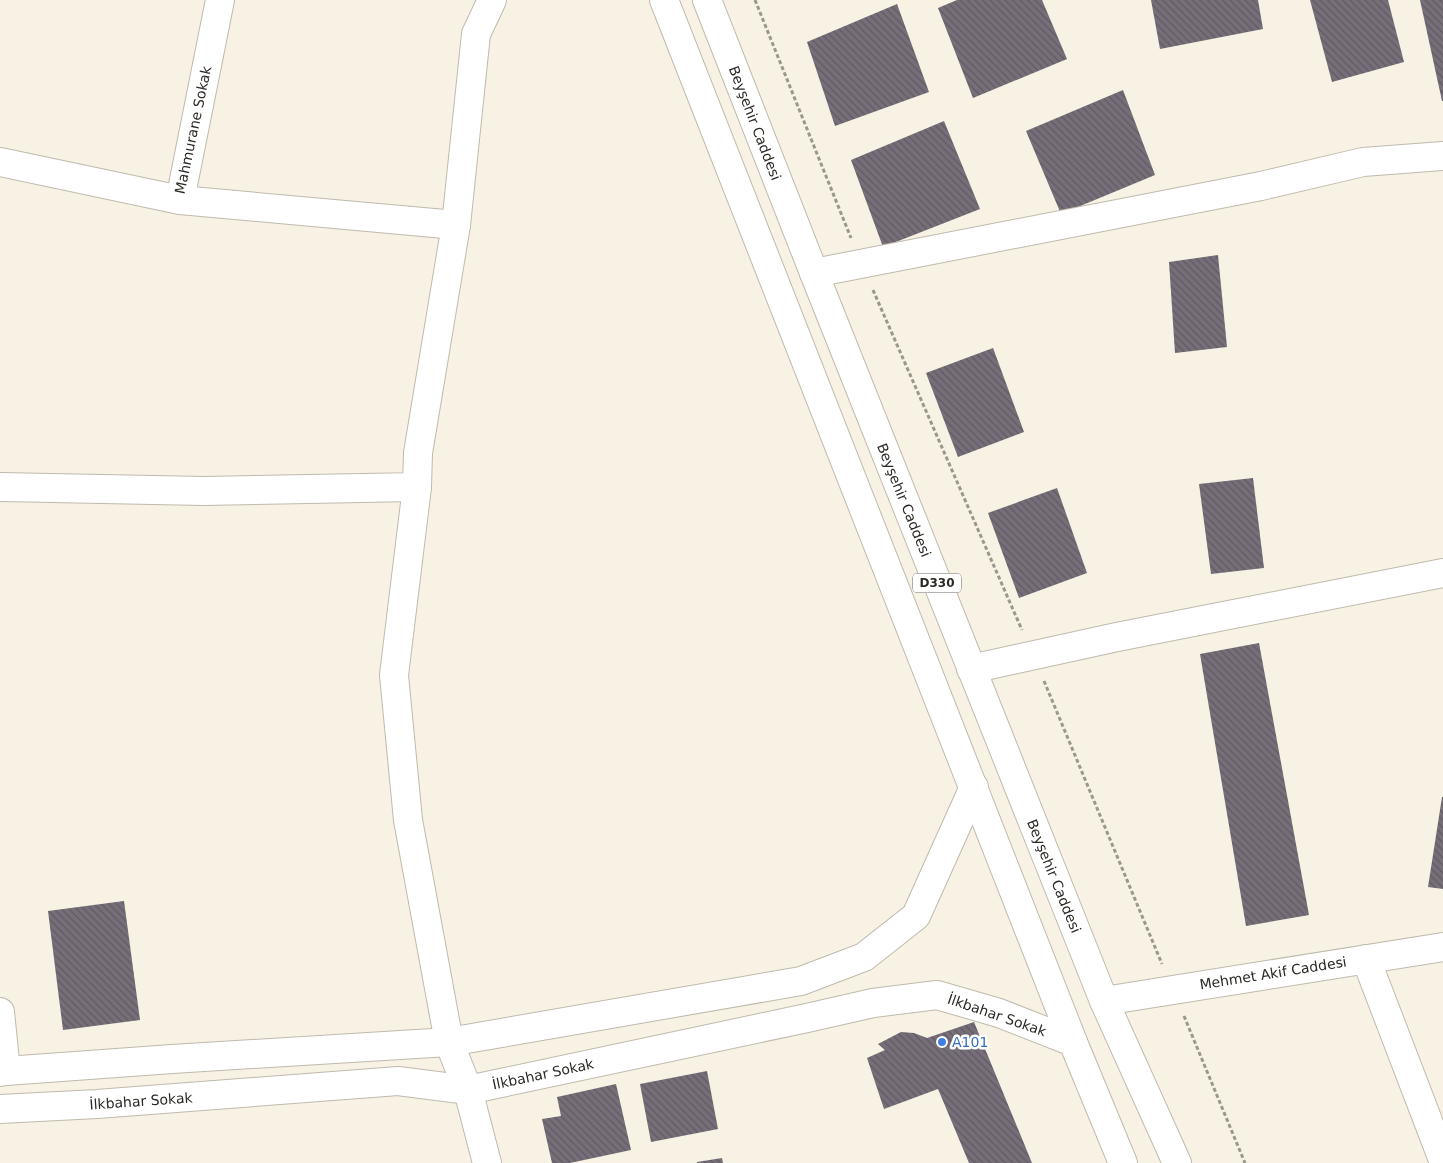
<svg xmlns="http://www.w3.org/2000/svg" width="1443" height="1163" font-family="'DejaVu Sans',sans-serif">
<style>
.building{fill:url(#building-back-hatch)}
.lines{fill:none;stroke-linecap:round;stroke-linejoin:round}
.minor-casing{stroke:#bfbaad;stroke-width:30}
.tertiary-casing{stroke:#bfbaad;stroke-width:30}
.trunk-casing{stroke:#bfbaad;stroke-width:30}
.path{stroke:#9b978d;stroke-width:3;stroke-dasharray:4 2.5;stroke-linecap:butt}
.minor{stroke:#fff;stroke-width:28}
.tertiary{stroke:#fff;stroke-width:28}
.trunk{stroke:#fff;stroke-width:28}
.shop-dot{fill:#3f7fe0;stroke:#fff;stroke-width:2}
.labels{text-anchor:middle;stroke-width:5;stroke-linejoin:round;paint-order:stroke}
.shield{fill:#fff;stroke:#6b6966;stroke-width:1}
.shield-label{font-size:12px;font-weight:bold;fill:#2b2924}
.street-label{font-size:14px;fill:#2b2924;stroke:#fff}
.shop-label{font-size:14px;fill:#366cbe;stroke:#fff;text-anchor:start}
</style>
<defs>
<pattern id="building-back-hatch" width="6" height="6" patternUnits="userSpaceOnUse" patternTransform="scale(1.25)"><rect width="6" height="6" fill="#766e78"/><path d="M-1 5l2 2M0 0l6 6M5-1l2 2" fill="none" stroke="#615a62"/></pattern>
</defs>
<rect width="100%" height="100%" fill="#f7f2e4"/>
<g class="building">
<polygon points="957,0 1042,0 1067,59 973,98 938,8"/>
<polygon points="1151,0 1258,0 1263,29 1160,49"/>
<polygon points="1310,0 1388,0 1404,62 1332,82"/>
<polygon points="1420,0 1443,0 1443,101 1442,101"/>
<polygon points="897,4 929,92 835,126 807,42"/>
<polygon points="1123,90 1155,175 1061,214 1026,131"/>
<polygon points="944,121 980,209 883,247 851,160"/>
<polygon points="1218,255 1227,347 1175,353 1169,262"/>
<polygon points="993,348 1024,432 958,457 926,373"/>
<polygon points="1253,478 1264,568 1211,574 1199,484"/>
<polygon points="1057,488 1087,573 1019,598 988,513"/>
<polygon points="1259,643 1309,915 1246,926 1200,654"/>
<polygon points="1442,797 1443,797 1443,889 1428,887"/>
<polygon points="124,901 140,1020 63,1030 48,911"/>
<polygon points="974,1022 1032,1163 969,1163 938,1089 884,1109 867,1058 885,1050 878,1044 901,1032 914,1033 927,1038"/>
<polygon points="707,1071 718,1129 651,1142 640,1084"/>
<polygon points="616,1084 631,1150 570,1163 552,1163 542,1119 561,1116 557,1097"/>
<polygon points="722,1158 723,1163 697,1163 697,1162"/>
</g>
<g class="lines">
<g class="minor-casing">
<g id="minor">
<polyline points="0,162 180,200 220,0"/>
<polyline points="180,200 456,225 476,34 492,0"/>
<polyline points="814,273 1261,186 1363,162 1443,156"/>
<polyline points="0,487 204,491 417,487 418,453 456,225"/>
<polyline points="417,487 394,675 408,820 449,1042 468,1090 487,1163"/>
<polyline points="971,669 1117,637 1443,573"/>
<polyline points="1366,959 1443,1160"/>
<polyline points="0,1012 6,1071 0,1072"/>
</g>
</g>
<g class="tertiary-casing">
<g id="tertiary">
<polyline points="1104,1001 1443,947"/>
<polyline points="6,1071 172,1059 449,1042 801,981 864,957 916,916 974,787"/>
<polyline points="0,1109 97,1104 398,1081 468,1090 807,1018 873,1003 937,995 999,1013 1073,1042"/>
</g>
</g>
<g class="trunk-casing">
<g id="trunk">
<polyline points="664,0 1073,1042 1123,1163"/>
<polyline points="707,0 814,273 1104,1001 1177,1163"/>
</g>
</g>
<g class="path">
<polyline points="755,0 851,238"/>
<polyline points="873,290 1022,630"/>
<polyline points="1044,681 1162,964"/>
<polyline points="1184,1016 1245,1163"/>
</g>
<use href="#minor" class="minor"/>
<use href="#tertiary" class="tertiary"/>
<use href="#trunk" class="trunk"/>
</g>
<circle class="shop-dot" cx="942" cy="1042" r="5"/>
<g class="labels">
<rect class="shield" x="913" y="573.5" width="48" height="19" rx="4"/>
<g class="shield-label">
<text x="937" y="587">D330</text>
</g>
<g class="street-label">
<text transform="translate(755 123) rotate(69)" y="5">Beyşehir Caddesi</text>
<text transform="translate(193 130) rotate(-78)" y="5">Mahmurane Sokak</text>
<text transform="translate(904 500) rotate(68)" y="5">Beyşehir Caddesi</text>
<text transform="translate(1054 876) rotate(68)" y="5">Beyşehir Caddesi</text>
<text transform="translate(1273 973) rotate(-9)" y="5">Mehmet Akif Caddesi</text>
<text transform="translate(997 1015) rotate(19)" y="5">İlkbahar Sokak</text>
<text transform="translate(543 1074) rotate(-12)" y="5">İlkbahar Sokak</text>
<text transform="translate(141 1101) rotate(-4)" y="5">İlkbahar Sokak</text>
</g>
<g class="shop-label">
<text x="952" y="1047">A101</text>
</g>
</g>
</svg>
